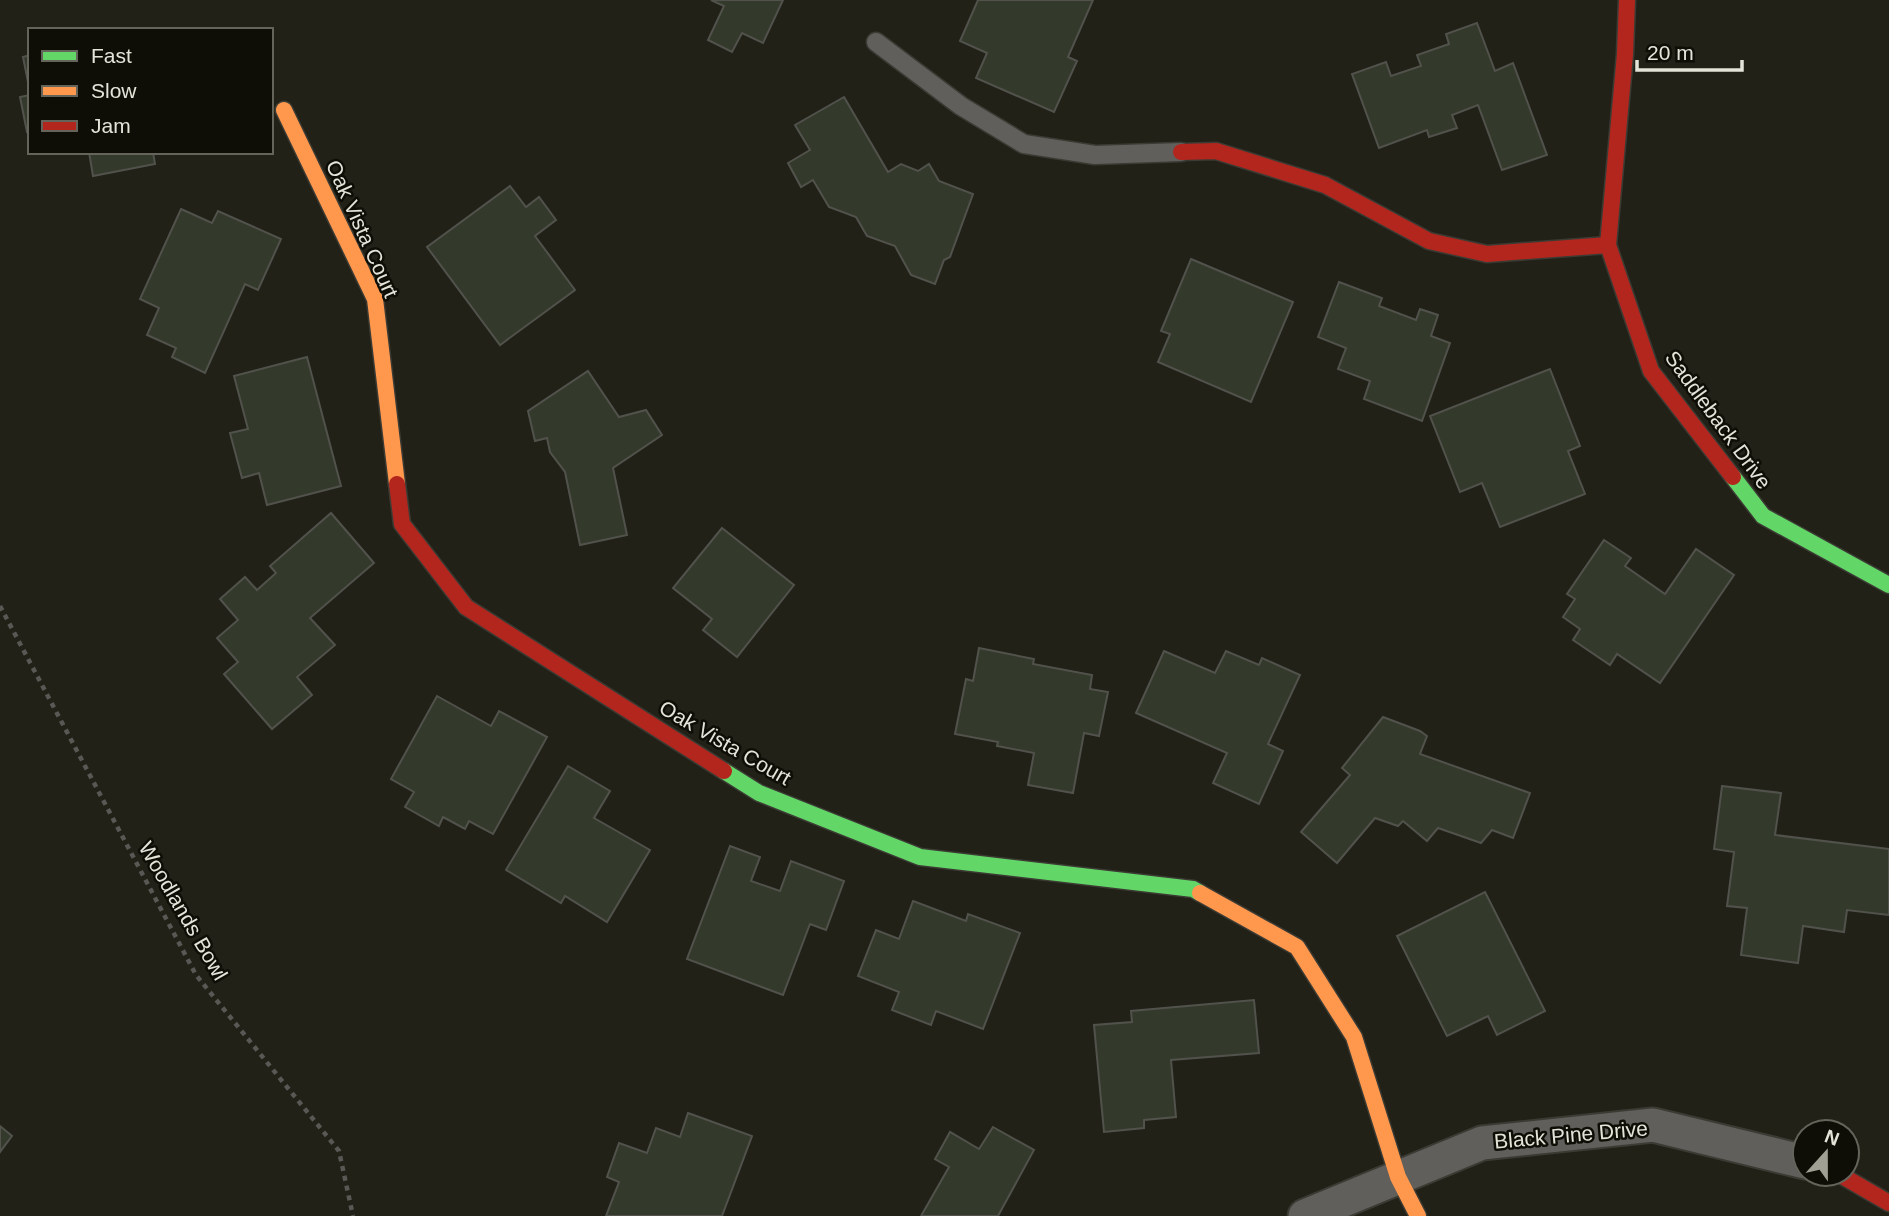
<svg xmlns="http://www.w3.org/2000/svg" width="1889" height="1216" font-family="Helvetica,sans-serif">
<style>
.building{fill:#343a2b;stroke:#51524b;stroke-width:2}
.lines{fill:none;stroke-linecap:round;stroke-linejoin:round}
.lane-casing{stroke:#3b3b34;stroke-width:21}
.street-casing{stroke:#3b3b34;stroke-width:37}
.fast-casing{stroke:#3b3b34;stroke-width:19}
.slow-casing{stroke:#3b3b34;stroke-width:19}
.jam-casing{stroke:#3b3b34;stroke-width:19}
.path{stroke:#595854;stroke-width:4.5;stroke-dasharray:5 5;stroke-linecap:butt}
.lane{stroke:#605f5b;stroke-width:18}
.street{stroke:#605f5b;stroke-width:33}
.fast{stroke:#63d668;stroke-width:16}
.slow{stroke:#ff974d;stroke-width:16}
.jam{stroke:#b3261e;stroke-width:16}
.labels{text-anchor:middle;stroke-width:5;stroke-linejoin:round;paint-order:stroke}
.street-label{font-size:21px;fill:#e4e4d9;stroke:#0e0e07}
</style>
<rect width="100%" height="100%" fill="#212118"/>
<g class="building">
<polygon points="711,0 783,0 763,43 742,33 732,52 708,40 724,6"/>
<polygon points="978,0 1093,0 1068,57 1077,61 1054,112 976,78 987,53 960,41"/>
<polygon points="1477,23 1495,71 1513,63 1547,155 1502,170 1478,105 1452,115 1457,128 1429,137 1427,130 1379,148 1352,74 1386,62 1391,76 1421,66 1417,55 1449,44 1446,34"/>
<polygon points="30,55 30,92 23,57"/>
<polygon points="30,95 30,131 27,132 20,97"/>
<polygon points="844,97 888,172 901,164 918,171 929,164 939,181 973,194 950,257 944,260 935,284 911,275 895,246 867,236 856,217 829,207 813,180 801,187 788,163 810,150 795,125"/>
<polygon points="89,152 153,152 155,164 93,176"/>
<polygon points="510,186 526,207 539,197 556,220 535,236 575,290 500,345 427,247"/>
<polygon points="181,209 212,223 218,211 281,239 258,290 245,284 205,373 172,357 176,348 147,335 159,308 140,299"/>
<polygon points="1191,259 1293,302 1251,402 1158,362 1170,334 1161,331"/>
<polygon points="1339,282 1382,298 1379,306 1416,320 1420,309 1438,315 1431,336 1450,343 1422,421 1364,399 1370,381 1338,369 1346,348 1318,337"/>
<polygon points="307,357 341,486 267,505 259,473 242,478 230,433 248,429 234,376"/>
<polygon points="1550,369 1580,446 1568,451 1585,494 1500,527 1482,483 1460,492 1430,416"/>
<polygon points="588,371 619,417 646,410 662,435 613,468 627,535 580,545 565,472 550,452 547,438 535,441 528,411"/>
<polygon points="331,513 374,563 310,618 335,645 297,677 312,695 272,729 224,674 238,662 217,638 238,620 220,599 245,577 257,590 276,573 270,566"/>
<polygon points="722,528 794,585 737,657 703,630 712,619 673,588"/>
<polygon points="1604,540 1631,558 1625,566 1665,594 1696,549 1734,575 1660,683 1617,654 1610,665 1573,640 1580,629 1563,617 1575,599 1567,594"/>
<polygon points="979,648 1034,659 1033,664 1092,675 1090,689 1108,692 1099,736 1084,733 1073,793 1028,785 1034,753 997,746 998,742 955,734 966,679 973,681"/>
<polygon points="1164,651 1215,673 1226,651 1259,665 1262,658 1300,675 1268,744 1283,751 1259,804 1213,783 1227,753 1136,713"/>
<polygon points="437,696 491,726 499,711 547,737 493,834 469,821 465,829 443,817 439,826 405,807 414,792 391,779"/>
<polygon points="1383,717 1420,731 1427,736 1420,754 1530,793 1513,838 1492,830 1481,843 1438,828 1427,841 1403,821 1398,826 1375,818 1337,863 1301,832 1350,775 1342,768"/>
<polygon points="568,766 610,791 594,818 650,850 607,922 565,896 561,903 506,870"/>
<polygon points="1722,786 1781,793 1775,835 1889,849 1889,915 1847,910 1844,932 1803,926 1798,963 1741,955 1747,908 1727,906 1734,852 1714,849"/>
<polygon points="730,846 760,857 751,881 780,891 791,861 844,881 826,930 810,924 783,995 687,959"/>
<polygon points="1485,892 1545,1011 1497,1035 1488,1016 1447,1036 1397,936"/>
<polygon points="913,901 966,921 968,914 1020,933 983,1029 936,1011 931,1025 892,1010 899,992 858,976 876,930 899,939"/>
<polygon points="1254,1000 1259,1053 1171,1060 1176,1117 1144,1120 1144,1128 1104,1132 1094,1025 1132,1022 1131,1011"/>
<polygon points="688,1113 752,1136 722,1216 606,1216 619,1182 607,1177 619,1143 647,1153 656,1128 680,1137"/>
<polygon points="0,1126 12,1136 0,1152"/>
<polygon points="993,1127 1034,1150 998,1216 921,1216 949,1167 935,1159 950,1132 979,1149"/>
</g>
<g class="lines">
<g class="lane-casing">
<polyline id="lane" points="876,42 961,106 1024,144 1095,155 1181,152"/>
</g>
<g class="street-casing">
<polyline id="street" points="1305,1216 1482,1143 1653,1125 1805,1162"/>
</g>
<g class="fast-casing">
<g id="fast">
<polyline points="1733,477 1763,516 1889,585"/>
<polyline points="724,771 759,793 920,857 1193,889 1200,893"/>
</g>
</g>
<g class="slow-casing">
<g id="slow">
<polyline points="284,110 375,299 397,484"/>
<polyline points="1200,893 1297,947 1354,1037 1398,1177 1418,1216"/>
</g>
</g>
<g class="jam-casing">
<g id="jam">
<polyline points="1627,0 1625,54 1608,245 1651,371 1733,477"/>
<polyline points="1181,152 1216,151 1325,185 1429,241 1487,254 1608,245"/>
<polyline points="397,484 402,524 466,607 724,771"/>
<polyline points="1839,1174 1889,1203"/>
</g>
</g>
<polyline class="path" points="0,606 196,975 339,1151 353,1216"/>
<use href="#lane" class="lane"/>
<use href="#street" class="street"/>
<use href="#fast" class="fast"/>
<use href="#slow" class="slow"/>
<use href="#jam" class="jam"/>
</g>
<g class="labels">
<g class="street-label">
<text transform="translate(362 229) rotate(66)" y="7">Oak Vista Court</text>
<text transform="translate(1718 420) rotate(54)" y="7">Saddleback Drive</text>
<text transform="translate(725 743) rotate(30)" y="7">Oak Vista Court</text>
<text transform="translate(183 911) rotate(60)" y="7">Woodlands Bowl</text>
<text transform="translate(1571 1135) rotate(-5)" y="7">Black Pine Drive</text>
</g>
</g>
<rect x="28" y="28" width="245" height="126" fill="#0e0e07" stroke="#64645b" stroke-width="2"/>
<rect x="42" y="51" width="35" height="10" fill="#63d668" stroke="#64645b" stroke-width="2"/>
<text x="91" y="63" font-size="21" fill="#e4e4d9">Fast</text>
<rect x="42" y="86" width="35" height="10" fill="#ff974d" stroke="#64645b" stroke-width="2"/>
<text x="91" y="98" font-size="21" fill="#e4e4d9">Slow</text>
<rect x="42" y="121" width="35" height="10" fill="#b3261e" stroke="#64645b" stroke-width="2"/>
<text x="91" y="133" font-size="21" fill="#e4e4d9">Jam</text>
<g transform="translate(1826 1153) rotate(21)"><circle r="33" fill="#0e0e07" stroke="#64645b" stroke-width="2"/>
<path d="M0-5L12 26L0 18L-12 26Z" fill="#a0a095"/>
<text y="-10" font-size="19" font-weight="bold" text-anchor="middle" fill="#e4e4d9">N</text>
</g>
<path d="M1637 60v10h105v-10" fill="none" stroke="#e4e4d9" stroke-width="3.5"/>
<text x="1647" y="60" font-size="21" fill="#e4e4d9" stroke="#0e0e07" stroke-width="5" paint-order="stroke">20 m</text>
</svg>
